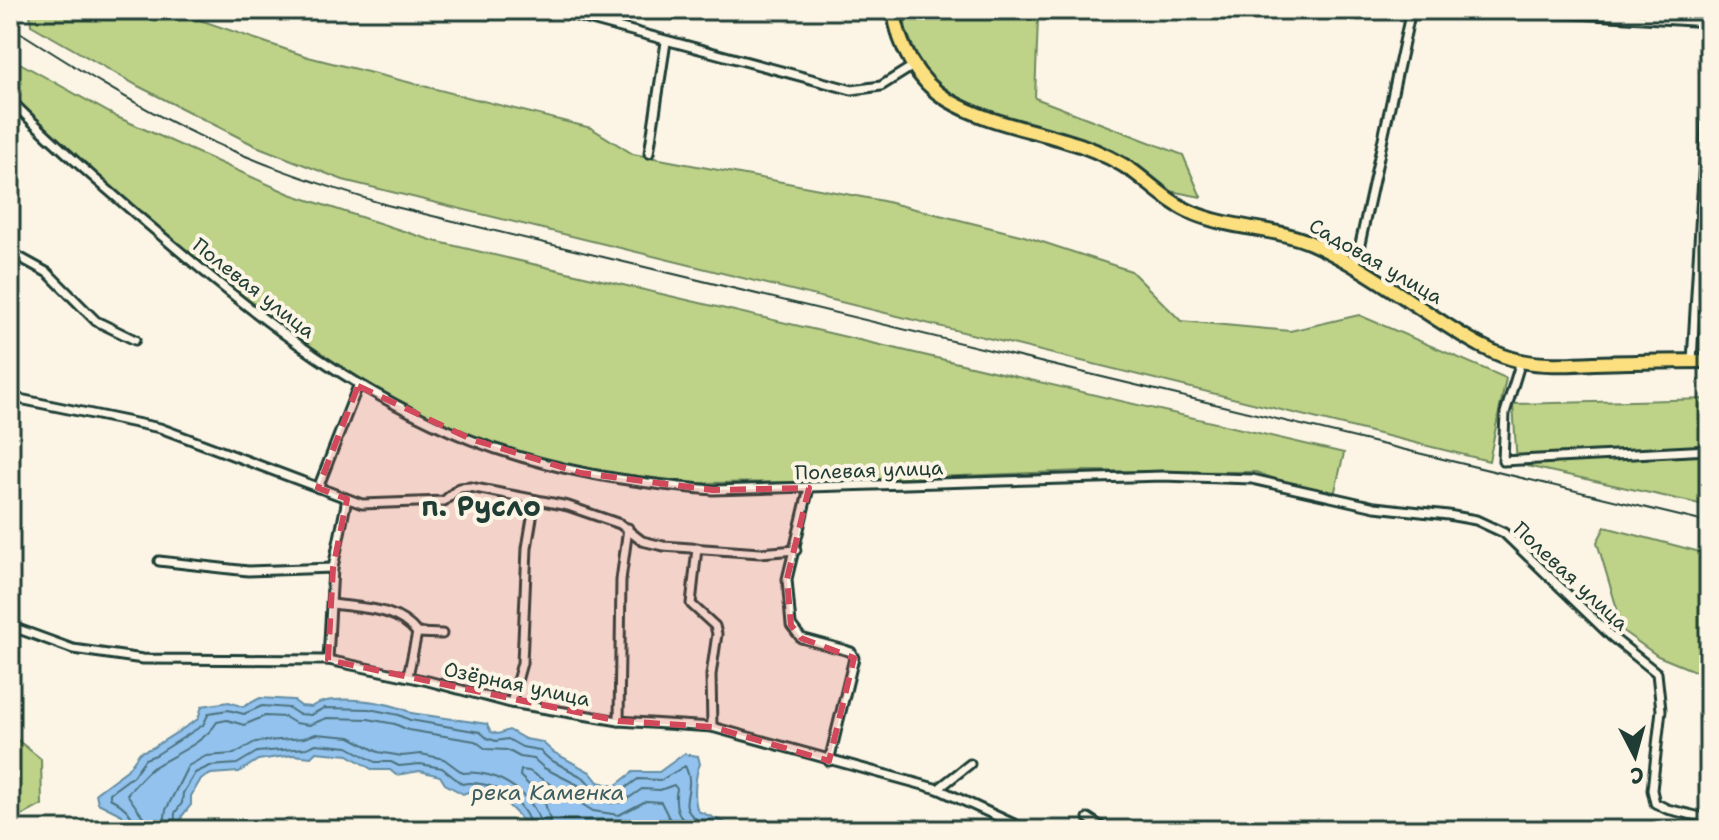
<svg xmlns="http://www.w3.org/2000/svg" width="1719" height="840" font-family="'Shantell Sans',sans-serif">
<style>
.green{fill:#bed388;stroke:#6e885e;stroke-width:2}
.water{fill:#92c2ed;stroke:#648da3;stroke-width:2}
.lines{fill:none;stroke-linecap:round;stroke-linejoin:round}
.shore{stroke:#4d727e;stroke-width:2}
.minor-casing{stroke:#1f3d34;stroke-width:13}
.primary-casing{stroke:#1f3d34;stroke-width:18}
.minor{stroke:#fcf5e5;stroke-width:7}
.primary{stroke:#fce080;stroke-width:12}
.rail{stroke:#1f3d34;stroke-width:2}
.marked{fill:#d1495b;fill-opacity:0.2;stroke:#d1495b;stroke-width:6;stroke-dasharray:16 10;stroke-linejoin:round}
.labels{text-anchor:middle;stroke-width:8;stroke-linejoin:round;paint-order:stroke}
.street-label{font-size:20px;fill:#1f3d34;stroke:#fcf5e5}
.water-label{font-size:22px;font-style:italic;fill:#3c5e62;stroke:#fcf5e5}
.district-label{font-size:28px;font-weight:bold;fill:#1f3d34;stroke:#fcf5e5}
</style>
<rect width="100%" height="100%" fill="#fcf5e5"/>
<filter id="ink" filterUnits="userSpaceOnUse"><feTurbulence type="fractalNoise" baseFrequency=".0125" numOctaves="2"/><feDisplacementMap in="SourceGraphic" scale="16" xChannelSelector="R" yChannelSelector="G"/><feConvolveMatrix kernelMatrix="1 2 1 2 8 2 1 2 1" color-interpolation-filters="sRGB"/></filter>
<g filter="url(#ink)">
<g class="green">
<polygon points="30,10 171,10 308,57 591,128 633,154 883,201 1024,236 1131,271 1181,321 1290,331 1359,315 1506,378 1489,461 343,180 256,146 138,86 31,25"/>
<polygon points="906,10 1042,10 1038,19 1035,98 1183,155 1201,197 1170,191 1131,160 1081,140 964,103 924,72 905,28"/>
<polygon points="18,62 117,117 290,194 434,241 1344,453 1334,495 1291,485 1256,472 1082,471 810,482 696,483 565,467 470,435 367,386 268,321 10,102 10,78"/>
<polygon points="1709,399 1709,506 1517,464 1513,404"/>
<polygon points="1605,527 1700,552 1709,551 1709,677 1658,656 1624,632 1597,542"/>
<polygon points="10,734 41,759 42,805 18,818 10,805"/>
</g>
<path class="water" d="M260,698L293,700L301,706L311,707C331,693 390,701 411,713L487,724L491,732L498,734L509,730L525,739L542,742L553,752L590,772L598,782L615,786L633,772H659L684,754L698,756L700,764C695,774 693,800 698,811L726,823L734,830H527L518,815L506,803L473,790L463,794L445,784L440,776L420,771L396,775L390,770H373L348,755L316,752L311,757L293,755L258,760L239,772L211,774L201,779L191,796V805L182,816L180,830H127L122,815L98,803L96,793L127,770L140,752L152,748L198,719L202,706L229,702L243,707Z"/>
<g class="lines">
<g class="shore">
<path d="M135,830C135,815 123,805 110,798V793L133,776L145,759L156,755L203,725L209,713L228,710L244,714L262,706L289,708L298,714L311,715L324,708L369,709L399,715L410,720L480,732L487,738L496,741L508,739L522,747L539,750L549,759L584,778L594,789L613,793L620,792L638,779L661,780L685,766C701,797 661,810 721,830"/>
<path d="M145,830L143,817L127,794C131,790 149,769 154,767C175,754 204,743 217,722L227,720L244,725L265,716L285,717L295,723L309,725L327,718L368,719L395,724L408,730L475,741L486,749L507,750L520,757L534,759L544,768L578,785L589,797L611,803L623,802L642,789L660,790L674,785L677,789C673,806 679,821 695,830"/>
<path d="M163,830L166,810L188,766L206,756L234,754L255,742L304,738L316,734L350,737L378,752L402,756L421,754L444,759L463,773C495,768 539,796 541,830"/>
<path d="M174,830L175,813L182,803L183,793L195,773L210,766L237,764L257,752L307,748L316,744L348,747L375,762H391L399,766L420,764L442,768L462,784C490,778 528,801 531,830"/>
<polyline points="553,830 544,800 520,776 521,770 529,771 593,811 619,815 646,801 661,802 675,830"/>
</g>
<g class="minor-casing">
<g id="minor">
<polyline points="554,10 852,90 881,86 913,66"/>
<polyline points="1509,10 1709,22"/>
<path d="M10,100C64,153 119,200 177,249C270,327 357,394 471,440C548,470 630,483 713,490L1162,476L1252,479L1375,507L1448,515L1476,520L1504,533L1612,637L1657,673L1661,710L1652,790L1655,803L1667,809L1709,819"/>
<polyline points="649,153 666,42"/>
<polyline points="10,252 48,273 96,321 135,340"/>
<polyline points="1355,267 1411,10"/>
<polyline points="1521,361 1505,413 1503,461 1709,450"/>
<polyline points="1692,361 1709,76"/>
<polyline points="10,397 160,428 362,504 444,501 459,488 470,487 568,506 620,524 642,541 663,546 760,553 796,550"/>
<polyline points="318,488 358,386"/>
<polyline points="809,488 787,579 791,625 801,638 845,650 851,652 854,658 829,761"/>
<polyline points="697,548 691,604 715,626 717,634 711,675 712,727"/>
<polyline points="159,561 248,571 333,568"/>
<path d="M332,604C362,608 397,607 417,633L442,634"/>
<polyline points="10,626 73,649 143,659 328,660 428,681 511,703 619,721 712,727 938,789 970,764"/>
<polyline points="328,660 333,568 347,499"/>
<polyline points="408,676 417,633"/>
<polyline points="511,703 522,663 527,548 535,500"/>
<polyline points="619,721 621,580 628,528"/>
<polyline points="938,789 1027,830"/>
<polyline points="1088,818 1106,830"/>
</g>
</g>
<g class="primary-casing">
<path id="primary" d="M894,10C898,46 917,81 948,100C988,124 1037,130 1080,145C1099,152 1118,161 1134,172C1154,187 1171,204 1193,213C1231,229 1273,227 1311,243C1356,263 1398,294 1440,321C1465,337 1492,355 1521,361C1545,366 1570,364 1594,363C1632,362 1671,361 1709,361"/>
</g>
<use href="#minor" class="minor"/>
<use href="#primary" class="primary"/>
<path class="rail" d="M10,26C67,62 124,99 185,129C250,161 318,184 387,205L1709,523"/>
</g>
</g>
<path class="marked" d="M358,386L471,439L581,473L713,490L809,488L787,579L791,625L801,638L854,658L829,761L712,727L619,721L328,660L333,568L347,499L318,488Z"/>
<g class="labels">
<g class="street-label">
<text transform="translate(1376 261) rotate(30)" y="7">Садовая улица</text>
<text transform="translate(254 288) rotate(38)" y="7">Полевая улица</text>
<text transform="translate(869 470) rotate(-2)" y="7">Полевая улица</text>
<text transform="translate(1571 576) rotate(43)" y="7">Полевая улица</text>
<text transform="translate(517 684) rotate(12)" y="7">Озёрная улица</text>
</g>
<g class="water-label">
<text x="548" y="800">река Каменка</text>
</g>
<g class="district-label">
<text x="481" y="516">п. Русло</text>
</g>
</g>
<rect width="1719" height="840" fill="none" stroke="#fcf5e5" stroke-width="40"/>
<rect x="20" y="20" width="1679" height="800" fill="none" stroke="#1f3d34" stroke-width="3" filter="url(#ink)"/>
<g transform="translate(1635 756) rotate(174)" stroke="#fcf5e5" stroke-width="6" paint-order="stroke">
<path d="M0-6L14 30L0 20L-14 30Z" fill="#1f3d34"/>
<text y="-12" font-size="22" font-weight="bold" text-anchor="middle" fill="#1f3d34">С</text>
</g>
</svg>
